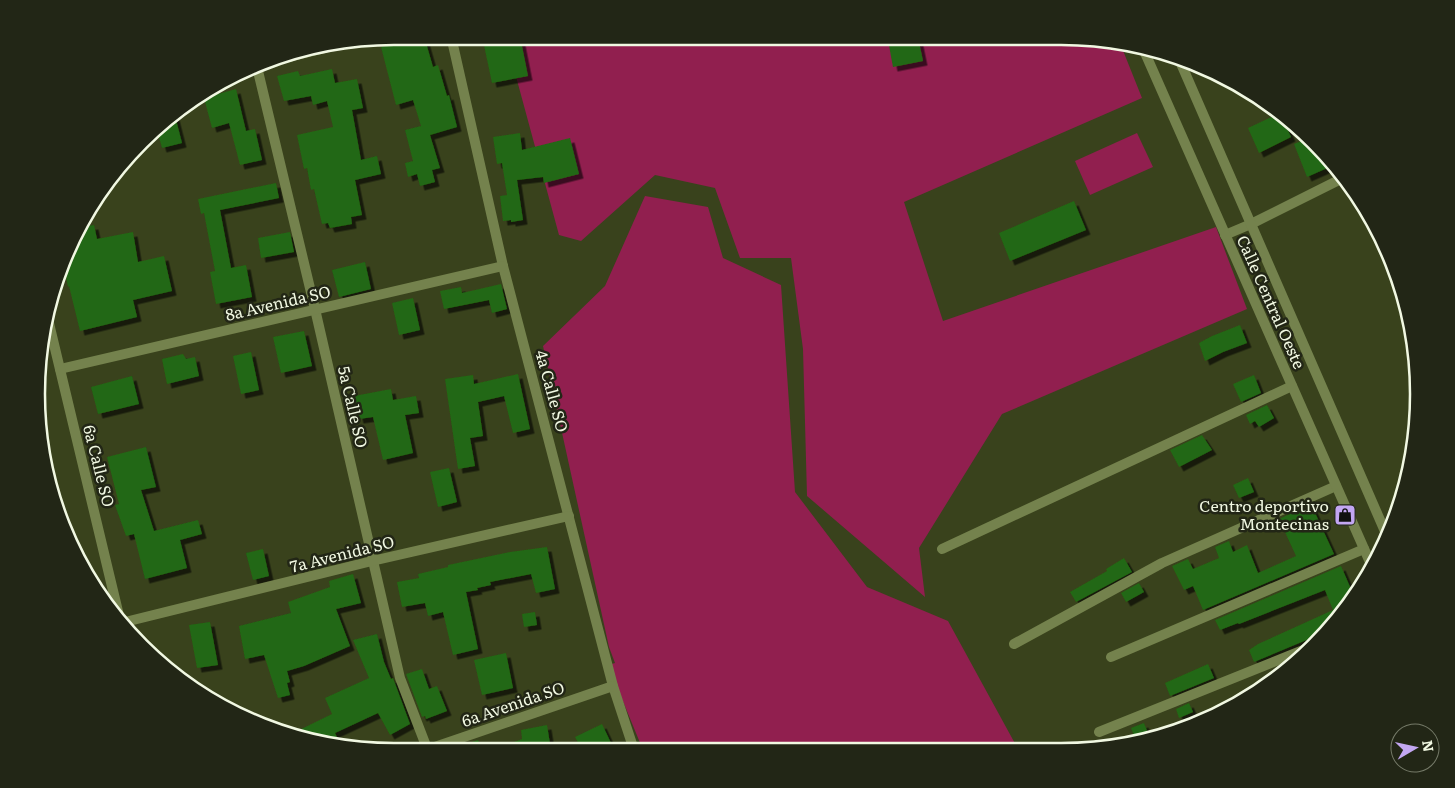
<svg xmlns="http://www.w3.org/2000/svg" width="1455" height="788" font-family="Literata,serif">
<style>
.green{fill:#911f4f}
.building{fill:#226813;filter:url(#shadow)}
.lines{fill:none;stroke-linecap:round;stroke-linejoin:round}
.minor{stroke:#74824d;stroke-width:10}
.tertiary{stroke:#74824d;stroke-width:10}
.labels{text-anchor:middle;stroke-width:5;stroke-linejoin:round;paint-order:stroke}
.street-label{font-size:16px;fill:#f1f8e2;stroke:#222616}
.poi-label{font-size:16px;fill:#f1f8e2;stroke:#222616;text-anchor:end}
.rim{fill:none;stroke:#f1f8e2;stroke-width:2.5}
</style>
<defs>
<filter id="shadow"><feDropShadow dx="4.5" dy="4.5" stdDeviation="0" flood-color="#0009"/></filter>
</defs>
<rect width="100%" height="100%" fill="#39421c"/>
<g class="green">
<polygon points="505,36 1084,37 1120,43 1142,98 904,202 943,321 1216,227 1247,309 1002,414 919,548 925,597 807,496 803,349 791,258 740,258 715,188 655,175 581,241 559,235"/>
<polygon points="1137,133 1153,167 1090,195 1075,161"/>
<polygon points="645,196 708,207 723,258 781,285 795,492 867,587 948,621 1018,749 643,750 608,665 615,663 609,647 543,346 605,286"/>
</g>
<g class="building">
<polygon points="424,36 433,67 438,65 447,96 449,95 457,127 430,135 440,168 432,170 435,182 420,186 417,174 408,177 405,163 413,161 405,130 421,126 413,100 396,105 381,47"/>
<polygon points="482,36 520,36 528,76 492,83"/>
<polygon points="903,37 918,37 923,61 893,67 888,40"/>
<polygon points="332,69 335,83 357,79 363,108 352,110 361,160 377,156 381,174 355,180 362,215 351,217 352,224 330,228 328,223 322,224 314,189 311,190 307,168 304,169 297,135 333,127 327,101 313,105 311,96 284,101 277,76 298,71 300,76"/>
<polygon points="236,89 246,131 255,129 262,160 240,165 229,123 212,128 204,98"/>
<polygon points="174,112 182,143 162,148 157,130"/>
<polygon points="1280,113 1291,137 1259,153 1248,128"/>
<polygon points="520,133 522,150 570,138 579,174 544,183 543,177 517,180 523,220 511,222 511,220 503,221 500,196 507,195 502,163 497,164 493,137"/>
<polygon points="1309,138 1334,165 1307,177 1294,144"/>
<polygon points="276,183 279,198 220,210 231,268 246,265 252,297 216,304 210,272 215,271 204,213 201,214 198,199"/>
<polygon points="1074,201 1086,230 1010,261 999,233"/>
<polygon points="94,225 97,239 133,232 138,262 164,256 172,291 133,300 137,317 80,331 69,286 68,287 64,267 82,227"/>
<polygon points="290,232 294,252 261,258 258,238"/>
<polygon points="365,262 371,289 339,297 332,270"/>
<polygon points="501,284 507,309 492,313 489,300 444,309 440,291 461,287 462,293"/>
<polygon points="413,298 420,330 399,335 392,303"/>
<polygon points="1240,325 1247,343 1223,352 1205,361 1199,343 1212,336"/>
<polygon points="304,331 312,366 281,373 273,337"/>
<polygon points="251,352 259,390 241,394 233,356"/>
<polygon points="183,354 186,359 195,357 199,376 167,384 162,359"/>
<polygon points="518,374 530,429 513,433 504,396 478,402 483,436 470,438 475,466 458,469 445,379 473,375 474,384"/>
<polygon points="1254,375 1261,393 1241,402 1233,384"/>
<polygon points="132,376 139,404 98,414 91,387"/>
<polygon points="391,389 393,400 416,396 419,413 405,415 413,453 383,460 373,417 359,419 354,396"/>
<polygon points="1267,405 1274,418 1259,427 1255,421 1250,424 1246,415"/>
<polygon points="1202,435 1212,450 1179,467 1170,450"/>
<polygon points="146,447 156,487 141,490 154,531 198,520 202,534 180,540 187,568 145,579 134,534 126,536 115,505 119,504 107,457"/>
<polygon points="449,468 457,502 438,507 430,472"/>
<polygon points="1248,478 1254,492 1239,498 1233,485"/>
<polygon points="1311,504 1334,554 1203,610 1193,586 1184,590 1172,566 1188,559 1193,569 1219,558 1215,547 1229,541 1233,552 1247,545 1258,573 1296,556 1279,519"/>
<polygon points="547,547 555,589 536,593 531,574 490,582 491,585 477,588 478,590 466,592 478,649 453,655 443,612 428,616 425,603 402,607 397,582 419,578 418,574 448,567 448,565 510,552"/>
<polygon points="263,549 269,576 253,580 246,553"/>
<polygon points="1124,558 1132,572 1076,602 1070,592 1107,571 1106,569"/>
<polygon points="1341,566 1354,596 1328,631 1254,662 1249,650 1258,644 1333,610 1325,590 1239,624 1238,623 1220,630 1215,620"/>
<polygon points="353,574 361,603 336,609 350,646 304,666 287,671 290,682 287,683 290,695 278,698 264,655 245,659 239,626 291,613 288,602 330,587 329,581"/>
<polygon points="1139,583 1144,592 1126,602 1121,593"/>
<polygon points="535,612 537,625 524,627 522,614"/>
<polygon points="210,622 218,665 197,668 189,625"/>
<polygon points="377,634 384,662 391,679 393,678 410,724 390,735 378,713 335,733 341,746 301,739 289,735 332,714 325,698 369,678 353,640"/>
<polygon points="506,653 513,688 482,695 474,660"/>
<polygon points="1208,664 1214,678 1170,696 1165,683"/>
<polygon points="422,669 429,689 437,686 447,711 426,719 425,716 422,717 406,674"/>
<polygon points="1189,703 1193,712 1179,718 1176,709"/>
<polygon points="1144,723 1149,736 1136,741 1131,728"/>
<polygon points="602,724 611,743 596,750 582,750 575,737"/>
<polygon points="547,725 551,750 495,751 495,749 522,739 521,730"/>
<polygon points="478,740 483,751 445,751"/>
</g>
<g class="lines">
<g class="minor">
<polyline points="451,36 503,266 613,686 634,750"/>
<polyline points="265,63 325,48"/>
<polyline points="257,67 315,309 400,678 428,751"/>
<polyline points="1225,235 1251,224 1345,177"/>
<polyline points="60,369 503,266"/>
<polyline points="942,549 1292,386"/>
<polyline points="121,623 372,561 569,516"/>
<polyline points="1014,644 1162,563 1336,486"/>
<polyline points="1111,657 1364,549"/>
<polyline points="1099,732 1311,647"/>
<polyline points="423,751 613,686"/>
</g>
<g class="tertiary">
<polyline points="1142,46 1373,569"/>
<polyline points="1179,59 1387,536"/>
<polyline points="47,315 121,624"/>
</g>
</g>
<defs>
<g id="shop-square" transform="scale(1.125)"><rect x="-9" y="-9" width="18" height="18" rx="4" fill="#c3a7f2" stroke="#222616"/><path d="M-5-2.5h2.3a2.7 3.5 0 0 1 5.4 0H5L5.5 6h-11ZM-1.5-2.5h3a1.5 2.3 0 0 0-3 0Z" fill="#111"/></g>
</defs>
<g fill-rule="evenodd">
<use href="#shop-square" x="1345" y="515"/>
</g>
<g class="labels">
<g class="street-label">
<text transform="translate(1271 302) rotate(66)" y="6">Calle Central Oeste</text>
<text transform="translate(278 303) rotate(-13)" y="6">8a Avenida SO</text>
<text transform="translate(552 391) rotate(75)" y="6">4a Calle SO</text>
<text transform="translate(353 407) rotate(77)" y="6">5a Calle SO</text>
<text transform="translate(99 466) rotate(76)" y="6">6a Calle SO</text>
<text transform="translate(342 554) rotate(-14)" y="6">7a Avenida SO</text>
<text transform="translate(513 704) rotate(-19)" y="6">6a Avenida SO</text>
</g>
<g class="poi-label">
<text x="1329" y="512">Centro deportivo<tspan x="1329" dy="18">Montecinas</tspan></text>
</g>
</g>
<path d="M0 0H1455V788H0ZM394 45H1061A349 349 0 0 1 1410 394V394A349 349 0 0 1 1061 743H394A349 349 0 0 1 45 394V394A349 349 0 0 1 394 45Z" fill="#222616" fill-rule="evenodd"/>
<path class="rim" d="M394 45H1061A349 349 0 0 1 1410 394V394A349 349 0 0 1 1061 743H394A349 349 0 0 1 45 394V394A349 349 0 0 1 394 45Z"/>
<g transform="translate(1415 748) rotate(81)"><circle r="24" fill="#222616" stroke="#757a68"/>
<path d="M0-4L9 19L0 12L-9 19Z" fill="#c3a7f2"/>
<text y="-8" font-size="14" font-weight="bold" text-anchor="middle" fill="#f1f8e2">N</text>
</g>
</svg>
